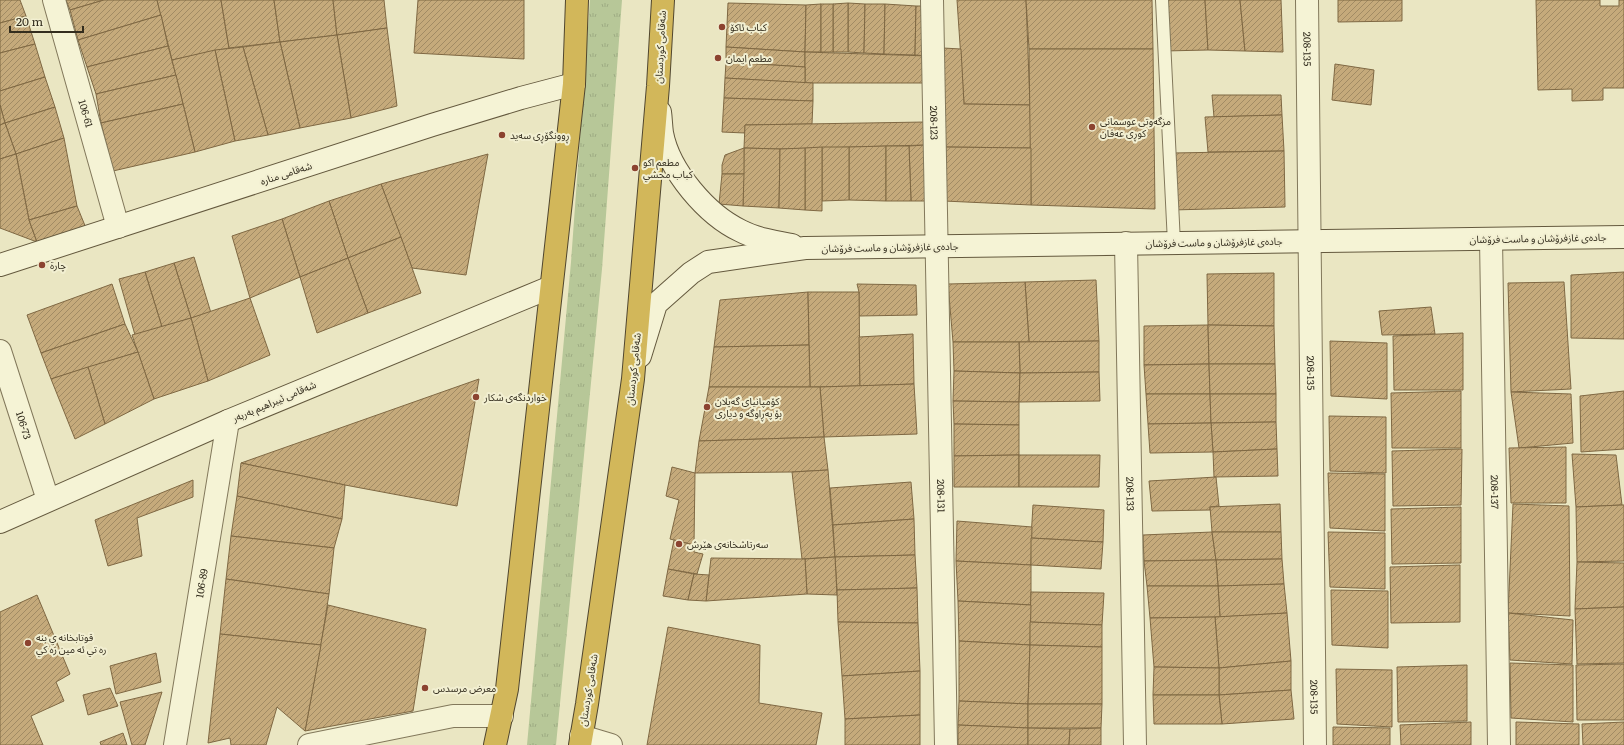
<svg xmlns="http://www.w3.org/2000/svg" width="1624" height="745" font-family="Literata,'Noto Sans Arabic',serif">
<style>
.grass{fill:url(#grass-tufts)}
.building{fill:url(#building-hatch);stroke:#7f6843}
.lines{fill:none;stroke-linecap:round;stroke-linejoin:round}
.lane-casing{stroke:#82785b;stroke-width:14}
.street-casing{stroke:#82785b;stroke-width:24}
.secondary-casing{stroke:#64593e;stroke-width:24}
.highway-casing{stroke:#50462f;stroke-width:24}
.lane{stroke:#f5f3d5;stroke-width:12}
.street{stroke:#f5f3d5;stroke-width:22}
.secondary{stroke:#f5f3d5;stroke-width:22}
.highway{stroke:#d2b75a;stroke-width:22}
.poi-dot{fill:#8c4330;stroke:#f2efd1;stroke-width:1.5}
.labels{text-anchor:middle;stroke-width:4;stroke-linejoin:round;paint-order:stroke}
.poi-label{font-size:10px;fill:#332d1e;stroke:#f2efd1;text-anchor:start}
.street-label{font-size:10px;fill:#332d1e;stroke:#f2efd1}
</style>
<defs>
<pattern id="grass-tufts" width="24" height="20" patternUnits="userSpaceOnUse"><rect width="24" height="20" fill="#b7c798"/><path d="M3 7l-1-3M5 7V3M7 7l1-3M15 17l-1-3M17 17v-4M19 17l1-3" fill="none" stroke="#9eab83"/></pattern>
<pattern id="building-hatch" width="6" height="6" patternUnits="userSpaceOnUse"><rect width="6" height="6" fill="#c5aa7b"/><path d="M-1 1l2-2M0 6l6-6M5 7l2-2" fill="none" stroke="#a18b64"/></pattern>
</defs>
<rect width="100%" height="100%" fill="#eae6c2"/>
<polygon class="grass" points="590,0 622,0 602,269 556,745 527,745 571,262"/>
<g class="building">
<polygon points="0,0 20,0 26,16 0,23"/>
<polygon points="66,0 104,0 70,10"/>
<polygon points="104,0 157,0 161,15 78,40 70,10"/>
<polygon points="157,0 221,0 229,48 172,60"/>
<polygon points="221,0 274,0 280,42 229,48"/>
<polygon points="274,0 333,0 337,35 280,42"/>
<polygon points="333,0 384,0 387,28 337,35"/>
<polygon points="418,0 524,0 524,59 414,53"/>
<polygon points="957,0 1026,0 1030,105 964,104"/>
<polygon points="1026,0 1152,0 1153,49 1029,49"/>
<polygon points="1161,0 1205,0 1208,50 1164,51"/>
<polygon points="1205,0 1240,0 1245,51 1208,50"/>
<polygon points="1240,0 1281,0 1283,52 1245,51"/>
<polygon points="1338,0 1402,0 1402,21 1338,22"/>
<polygon points="1536,0 1600,0 1600,6 1619,6 1619,0 1624,0 1624,88 1603,88 1603,100 1572,101 1572,89 1538,90"/>
<polygon points="728,3 806,5 805,52 726,47"/>
<polygon points="848,3 865,4 864,53 848,52"/>
<polygon points="848,3 848,52 833,52 833,4"/>
<polygon points="821,4 821,52 805,52 806,5"/>
<rect x="821" y="4" width="12" height="48"/>
<polygon points="865,4 885,4 884,54 864,53"/>
<polygon points="885,4 916,6 915,55 884,54"/>
<polygon points="916,6 930,6 929,56 915,55"/>
<polygon points="161,15 168,46 87,67 78,40"/>
<polygon points="26,16 35,44 0,53 0,23"/>
<polygon points="387,28 397,106 351,118 337,35"/>
<polygon points="337,35 351,118 300,128 280,42"/>
<polygon points="280,42 300,128 268,135 243,47"/>
<polygon points="35,44 45,77 0,91 0,53"/>
<polygon points="168,46 176,75 96,94 87,67"/>
<polygon points="243,47 268,135 235,141 215,50"/>
<polygon points="726,47 805,52 805,67 726,62"/>
<polygon points="943,48 961,49 964,104 1030,105 1031,148 944,147"/>
<polygon points="1029,49 1153,49 1155,209 1031,205"/>
<polygon points="215,50 235,141 195,152 172,60"/>
<polygon points="805,52 929,56 927,83 805,83"/>
<polygon points="726,62 805,67 805,83 725,78"/>
<polygon points="1335,64 1374,70 1371,105 1332,100"/>
<polygon points="176,75 183,104 101,123 96,94"/>
<polygon points="45,77 55,107 5,123 0,105 0,91"/>
<polygon points="725,78 813,83 813,101 724,98"/>
<polygon points="1212,95 1281,95 1282,115 1214,117"/>
<polygon points="724,98 813,101 812,124 745,125 745,133 722,132"/>
<polygon points="183,104 195,152 113,171 101,123"/>
<polygon points="0,105 5,123 0,125"/>
<polygon points="55,107 64,138 16,154 5,123"/>
<polygon points="1282,115 1284,151 1208,152 1205,117"/>
<polygon points="925,122 926,145 780,149 744,148 745,125"/>
<polygon points="5,123 16,154 0,159 0,125"/>
<polygon points="64,138 77,206 29,220 16,154"/>
<polygon points="926,145 928,201 911,201 909,146"/>
<polygon points="886,146 886,201 849,200 849,147"/>
<polygon points="886,146 909,146 911,201 886,201"/>
<polygon points="822,147 849,147 849,200 822,201"/>
<polygon points="822,147 822,211 805,210 805,148"/>
<polygon points="944,147 1031,148 1031,205 944,201"/>
<polygon points="744,148 780,149 779,208 743,206"/>
<polygon points="744,148 744,174 722,174 722,165 725,155"/>
<polygon points="805,148 805,210 779,208 780,149"/>
<polygon points="1284,151 1285,207 1172,210 1173,153"/>
<polygon points="16,154 29,220 37,242 0,228 0,159"/>
<polygon points="488,154 466,275 412,268 381,184"/>
<polygon points="722,174 744,174 743,206 719,204"/>
<polygon points="381,184 401,237 348,258 329,201"/>
<polygon points="329,201 348,258 300,277 282,219"/>
<polygon points="77,206 88,233 37,242 29,220"/>
<polygon points="282,219 300,277 250,298 232,236"/>
<polygon points="401,237 421,293 368,313 348,258"/>
<polygon points="194,257 211,313 191,318 174,263"/>
<polygon points="348,258 368,313 317,333 300,277"/>
<polygon points="174,263 191,318 162,327 145,272"/>
<polygon points="145,272 162,327 135,335 119,279"/>
<polygon points="1624,272 1624,339 1571,338 1571,275"/>
<polygon points="1274,273 1274,326 1208,325 1207,274"/>
<polygon points="1096,280 1099,341 1029,342 1025,282"/>
<polygon points="1025,282 1029,342 953,342 948,284"/>
<polygon points="1564,282 1571,389 1511,392 1508,283"/>
<polygon points="112,284 125,324 41,353 27,315"/>
<polygon points="857,284 916,285 917,315 859,316 859,292"/>
<polygon points="808,292 809,345 714,347 720,300"/>
<polygon points="808,292 859,292 860,386 810,387"/>
<polygon points="250,298 270,355 208,381 191,318"/>
<polygon points="1431,307 1435,334 1382,335 1379,311"/>
<polygon points="191,318 208,381 154,399 132,335"/>
<polygon points="125,324 138,352 51,379 41,353"/>
<polygon points="1208,325 1209,364 1144,365 1144,326"/>
<polygon points="1208,325 1274,326 1275,364 1209,364"/>
<polygon points="1463,333 1463,390 1394,390 1393,336"/>
<polygon points="913,334 914,384 860,386 859,337"/>
<polygon points="1099,341 1099,372 1020,373 1019,342"/>
<polygon points="1330,341 1387,343 1387,399 1331,396"/>
<polygon points="953,342 1019,342 1020,373 954,371"/>
<polygon points="809,345 810,387 709,387 714,347"/>
<polygon points="138,352 154,399 105,424 88,367"/>
<polygon points="1209,364 1210,394 1146,394 1144,365"/>
<polygon points="1209,364 1275,364 1276,394 1210,394"/>
<polygon points="88,367 105,424 75,439 51,379"/>
<polygon points="954,371 1020,373 1019,402 953,401"/>
<polygon points="1099,372 1100,401 1019,402 1020,373"/>
<polygon points="479,379 457,506 345,485 241,463"/>
<polygon points="914,384 917,434 824,437 820,387"/>
<polygon points="709,387 820,387 824,437 699,441"/>
<polygon points="1461,391 1461,448 1392,448 1391,393"/>
<polygon points="1624,391 1624,449 1581,452 1580,396"/>
<polygon points="1511,392 1571,394 1573,443 1519,448"/>
<polygon points="1146,394 1210,394 1211,423 1148,424"/>
<polygon points="1210,394 1276,394 1276,422 1211,423"/>
<polygon points="953,401 1019,402 1019,425 954,424"/>
<polygon points="1329,416 1386,417 1386,473 1330,471"/>
<polygon points="1276,422 1277,449 1213,452 1211,423"/>
<polygon points="1211,423 1213,452 1150,453 1148,424"/>
<polygon points="954,424 1019,425 1019,455 954,456"/>
<polygon points="824,437 828,470 792,472 695,473 699,441"/>
<polygon points="1566,447 1566,503 1511,503 1509,448"/>
<polygon points="1277,449 1278,476 1214,477 1213,452"/>
<polygon points="1462,449 1461,505 1393,506 1392,451"/>
<polygon points="1572,454 1616,455 1622,505 1576,507"/>
<polygon points="1019,455 1019,487 954,487 954,456"/>
<polygon points="1019,455 1100,455 1099,487 1019,487"/>
<polygon points="241,463 345,485 342,519 237,496"/>
<polygon points="672,467 695,473 694,545 670,539 679,500 666,496"/>
<polygon points="828,470 835,557 802,559 792,472"/>
<polygon points="1328,473 1385,474 1385,531 1330,528"/>
<polygon points="1216,477 1219,506 1210,507 1210,510 1152,511 1149,481"/>
<polygon points="193,480 193,497 137,518 142,556 108,566 95,520"/>
<polygon points="911,482 914,519 833,525 830,488"/>
<polygon points="237,496 342,519 334,548 231,536"/>
<polygon points="1280,504 1281,532 1212,532 1210,507"/>
<polygon points="1513,504 1569,506 1570,616 1508,613"/>
<polygon points="1033,505 1104,510 1103,542 1031,538"/>
<polygon points="1622,505 1624,505 1624,561 1577,562 1576,507"/>
<polygon points="1461,507 1461,563 1392,564 1391,509"/>
<polygon points="914,519 915,555 835,557 833,525"/>
<polygon points="957,521 1032,527 1031,565 956,561"/>
<polygon points="1212,532 1216,560 1144,561 1143,535"/>
<polygon points="1212,532 1281,532 1282,559 1216,560"/>
<polygon points="1328,532 1385,533 1385,589 1330,587"/>
<polygon points="231,536 334,548 329,594 226,579"/>
<polygon points="1031,538 1103,542 1101,569 1031,565"/>
<polygon points="674,540 694,545 694,552 703,554 697,574 668,569"/>
<polygon points="915,555 917,588 837,590 835,557"/>
<polygon points="835,557 837,595 807,594 805,559"/>
<polygon points="711,558 805,559 807,594 706,601"/>
<polygon points="1282,559 1284,584 1218,586 1216,560"/>
<polygon points="1216,560 1218,586 1147,586 1144,561"/>
<polygon points="956,561 1031,565 1031,605 958,601"/>
<polygon points="1577,562 1624,563 1624,607 1575,609"/>
<polygon points="1460,565 1460,622 1391,623 1390,567"/>
<polygon points="668,569 694,574 688,600 663,596"/>
<polygon points="694,574 709,575 706,601 688,600"/>
<polygon points="226,579 329,594 321,645 220,634"/>
<polygon points="1284,584 1287,613 1220,617 1218,586"/>
<polygon points="1147,586 1218,586 1220,617 1150,618"/>
<polygon points="917,588 918,623 838,622 837,590"/>
<polygon points="1331,590 1388,591 1388,648 1332,645"/>
<polygon points="1031,592 1104,593 1102,625 1030,622"/>
<polygon points="37,595 70,674 56,682 64,701 31,716 43,745 0,745 0,612"/>
<polygon points="958,601 1031,605 1030,645 959,641"/>
<polygon points="328,605 426,629 413,711 305,731"/>
<polygon points="1624,607 1624,663 1577,664 1575,609"/>
<polygon points="1287,613 1291,661 1219,668 1215,617"/>
<polygon points="1508,613 1573,620 1572,664 1510,660"/>
<polygon points="1215,617 1219,668 1154,667 1150,618"/>
<polygon points="838,622 918,623 920,671 842,676"/>
<polygon points="1030,622 1102,625 1102,647 1030,645"/>
<polygon points="668,627 760,645 759,703 822,713 816,745 647,745"/>
<polygon points="220,634 321,645 305,731 277,707 266,745 231,745 230,738 208,743"/>
<polygon points="959,641 1030,645 1028,704 959,701"/>
<polygon points="1030,645 1102,647 1102,704 1028,704"/>
<polygon points="156,653 161,682 116,694 110,666"/>
<polygon points="1291,661 1291,690 1219,695 1219,668"/>
<polygon points="1510,663 1573,665 1573,722 1511,718"/>
<polygon points="1624,664 1624,720 1577,720 1576,665"/>
<polygon points="1467,665 1467,721 1398,722 1397,667"/>
<polygon points="1154,667 1219,668 1219,695 1153,695"/>
<polygon points="1336,669 1392,670 1392,727 1337,724"/>
<polygon points="920,671 920,715 845,719 842,676"/>
<polygon points="110,688 118,706 88,715 83,695"/>
<polygon points="1291,690 1294,719 1222,724 1219,695"/>
<polygon points="162,692 145,745 132,745 120,702"/>
<polygon points="1153,695 1219,695 1222,724 1154,724"/>
<polygon points="959,701 1028,704 1028,728 958,725"/>
<polygon points="1028,704 1102,704 1101,728 1028,728"/>
<polygon points="920,715 920,745 845,745 845,719"/>
<polygon points="1471,722 1471,745 1401,745 1400,725"/>
<polygon points="1516,722 1579,724 1579,745 1516,745"/>
<polygon points="1624,722 1624,745 1583,745 1582,724"/>
<polygon points="958,725 1028,728 1028,745 958,745"/>
<polygon points="1333,727 1390,728 1390,745 1333,745"/>
<polygon points="1028,728 1070,729 1069,745 1028,745"/>
<polygon points="1101,728 1101,745 1069,745 1070,729"/>
<polygon points="123,733 127,745 101,745 100,742"/>
</g>
<g class="lines">
<g class="lane-casing">
<polyline id="lane" points="1162,0 1174,243"/>
</g>
<g class="street-casing">
<g id="street">
<path id="s1" d="M54,0L118,227"/>
<path id="s2" d="M932,0L946,745"/>
<path id="s3" d="M1307,0L1315,745"/>
<path id="s4" d="M1491,239L1499,745"/>
<path id="s5" d="M1126,243L1135,745"/>
<path id="s6" d="M0,351L48,500"/>
<polyline points="581,736 611,745"/>
<path id="s7" d="M175,745L228,421"/>
<polyline points="309,745 453,716 502,716"/>
</g>
</g>
<g class="secondary-casing">
<g id="secondary">
<path d="M660,112C661,119 661,126 662,133C669,171 707,215 741,231C756,239 775,242 792,245"/>
<polyline points="0,265 432,125 521,98 574,84"/>
<polyline points="640,356 656,304 691,273 708,262 805,248 1624,237"/>
<polyline points="0,522 228,421 551,287"/>
</g>
</g>
<g class="highway-casing">
<g id="highway">
<polyline points="495,745 507,689 574,84 577,0"/>
<polyline points="580,745 587,704 633,379 658,86 663,0"/>
</g>
</g>
<use href="#lane" class="lane"/>
<use href="#street" class="street"/>
<use href="#secondary" class="secondary"/>
<use href="#highway" class="highway"/>
</g>
<g class="poi-dot">
<circle cx="722" cy="27" r="4"/>
<circle cx="718" cy="58" r="4"/>
<circle cx="1092" cy="127" r="4"/>
<circle cx="502" cy="135" r="4"/>
<circle cx="635" cy="168" r="4"/>
<circle cx="42" cy="265" r="4"/>
<circle cx="476" cy="397" r="4"/>
<circle cx="707" cy="407" r="4"/>
<circle cx="679" cy="544" r="4"/>
<circle cx="28" cy="643" r="4"/>
<circle cx="425" cy="688" r="4"/>
</g>
<g class="labels">
<g class="poi-label">
<text x="730" y="31">کباب ئاکۆ</text>
<text x="726" y="62">مطعم ايمان</text>
<text x="1100" y="125">مزگەوتی عوسمانی<tspan x="1100" dy="12">کوڕی عەفان</tspan></text>
<text x="510" y="139">ڕوونگۆڕی سەید</text>
<text x="643" y="166">مطعم اكو<tspan x="643" dy="12">كباب محشي</tspan></text>
<text x="50" y="269">چارة</text>
<text x="484" y="401">خواردنگەی شکار</text>
<text x="715" y="405">کۆمپانیای گەیلان<tspan x="715" dy="12">بۆ پەڕاوگە و دیاری</tspan></text>
<text x="687" y="548">سەرتاشخانەی هێرش</text>
<text x="36" y="641">قوتابخانه ي بنه<tspan x="36" dy="12">ره تي ئه مين زه كي</tspan></text>
<text x="433" y="692">معرض مرسدس</text>
</g>
<g class="street-label">
<text transform="translate(660 47) rotate(-87)" y="4">شەقامی کوردستان</text>
<text dy="4" stroke="none"><textPath href="#s3" startOffset="49">208-135</textPath></text>
<text dy="4" stroke="none"><textPath href="#s1" startOffset="118">106-61</textPath></text>
<text dy="4" stroke="none"><textPath href="#s2" startOffset="123">208-123</textPath></text>
<text transform="translate(286 173) rotate(-18)" y="4">شەقامی منارە</text>
<text transform="translate(1538 238) rotate(-1)" y="4">جاده‌ی غازفرۆشان و ماست فرۆشان</text>
<text transform="translate(1214 242) rotate(-1)" y="4">جاده‌ی غازفرۆشان و ماست فرۆشان</text>
<text transform="translate(890 247) rotate(-1)" y="4">جاده‌ی غازفرۆشان و ماست فرۆشان</text>
<text transform="translate(633 369) rotate(-84)" y="4">شەقامی کوردستان</text>
<text dy="4" stroke="none"><textPath href="#s3" startOffset="373">208-135</textPath></text>
<text transform="translate(274 401) rotate(-23)" y="4">شەقامی ئیبراهیم بەربەر</text>
<text dy="4" stroke="none"><textPath href="#s6" startOffset="78">106-73</textPath></text>
<text dy="4" stroke="none"><textPath href="#s4" startOffset="253">208-137</textPath></text>
<text dy="4" stroke="none"><textPath href="#s5" startOffset="251">208-133</textPath></text>
<text dy="4" stroke="none"><textPath href="#s2" startOffset="496">208-131</textPath></text>
<text dy="4" stroke="none"><textPath href="#s7" startOffset="164">106-89</textPath></text>
<text transform="translate(588 690) rotate(-81)" y="4">شەقامی کوردستان</text>
<text dy="4" stroke="none"><textPath href="#s3" startOffset="697">208-135</textPath></text>
</g>
</g>
<path d="M10 26v6h73v-6" fill="none" stroke="#332d1e" stroke-width="2"/>
<text x="16" y="26" font-size="12" fill="#332d1e" stroke="#f2efd1" stroke-width="3" paint-order="stroke">20 m</text>
</svg>
